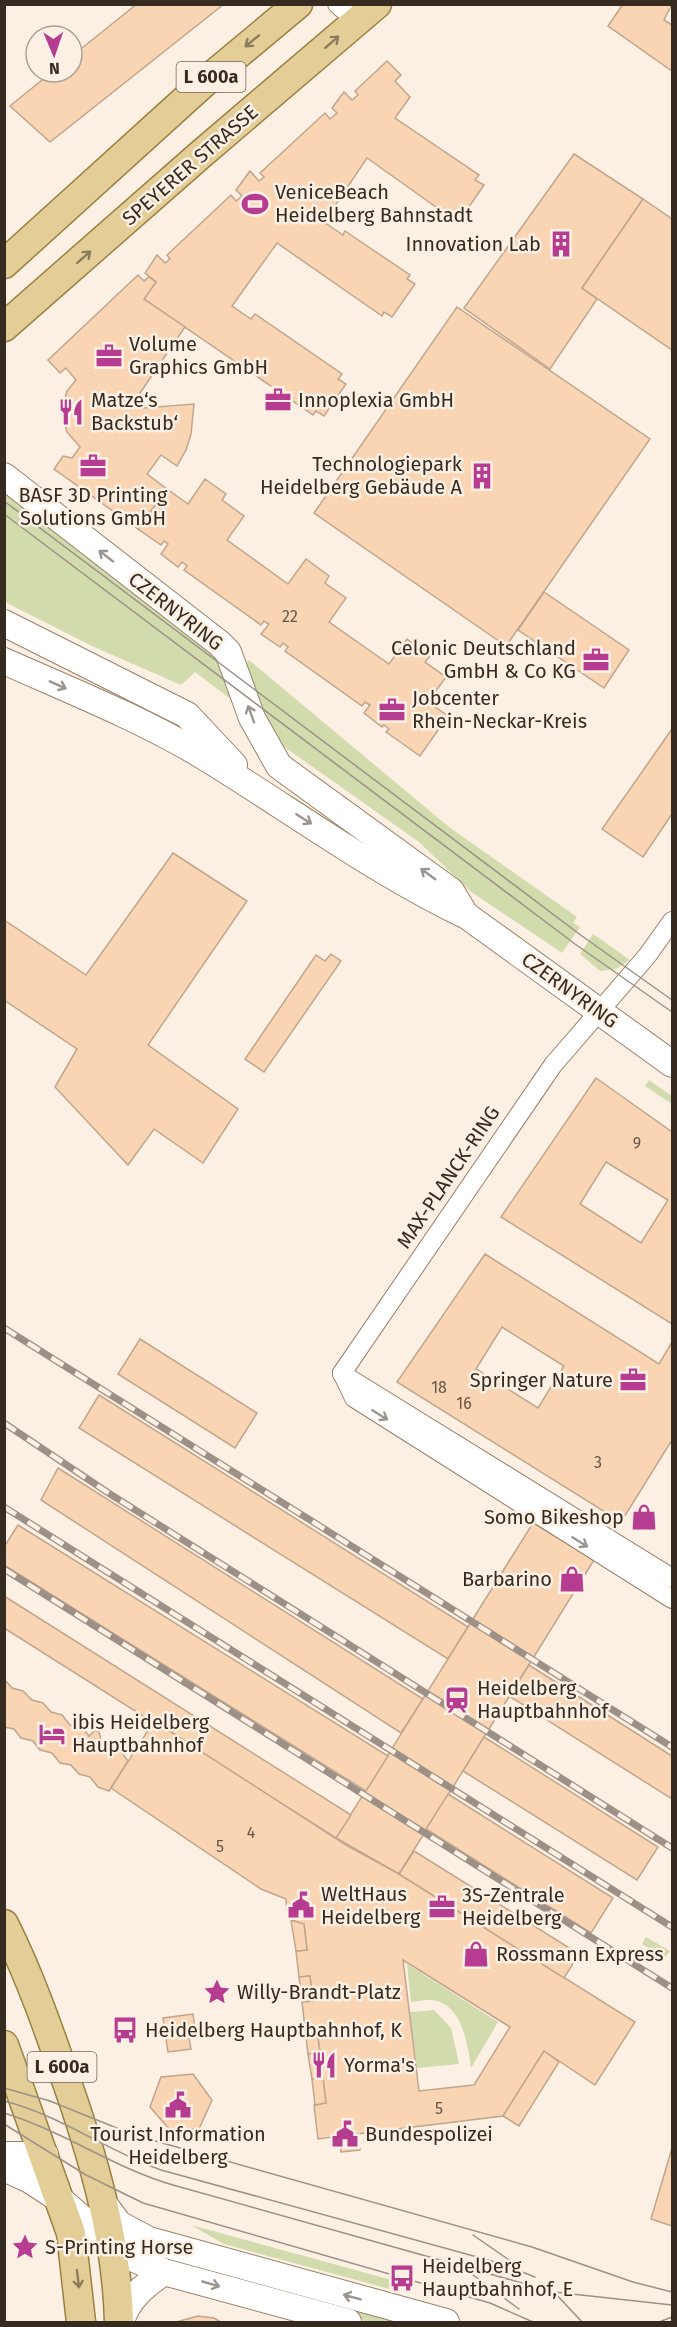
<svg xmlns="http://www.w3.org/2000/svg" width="677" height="2327" font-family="'Fira Sans',sans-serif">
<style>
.green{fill:#d1dbac}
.building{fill:#f9d5b4;stroke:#c1a58c;stroke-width:1.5;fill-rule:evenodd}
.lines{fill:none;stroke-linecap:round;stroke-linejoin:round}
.minor-casing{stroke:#9a8067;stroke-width:20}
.secondary-casing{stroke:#9a8067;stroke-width:28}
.primary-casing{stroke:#9b8042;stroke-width:31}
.minor{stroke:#fff;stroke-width:18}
.secondary{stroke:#fff;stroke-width:26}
.primary{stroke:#e3ce98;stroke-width:28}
.tram{stroke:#9d9187;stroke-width:1.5}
.rail-casing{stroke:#9d9187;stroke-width:7}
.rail{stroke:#fcf0e5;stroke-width:4.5;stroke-dasharray:14;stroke-linecap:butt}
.oneway{stroke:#8c7c5c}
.oneway2{stroke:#9a9590}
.labels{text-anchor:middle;stroke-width:5;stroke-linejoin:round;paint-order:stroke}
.number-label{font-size:16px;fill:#675646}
.shield{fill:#fcf0e5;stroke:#71665c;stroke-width:1.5}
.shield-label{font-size:18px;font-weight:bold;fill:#362b21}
.street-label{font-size:20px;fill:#362b21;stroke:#fcf0e5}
.poi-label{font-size:20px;fill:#362b21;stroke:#fcf0e5;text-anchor:start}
</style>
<rect width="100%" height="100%" fill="#fcf0e5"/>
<g class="green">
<polygon points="4,492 211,649 222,665 236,703 195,672 181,685 92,646 5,602"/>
<polygon points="249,660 449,827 577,917 573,923 580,927 562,953 470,891 419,842 276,741 263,725 244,665"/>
<polygon points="593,934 630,960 616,969 600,971 580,954"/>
<polygon points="649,1080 672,1096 672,1104 645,1086"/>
<polygon points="646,1937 670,1951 665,1958 642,1944"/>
<path d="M407,1964L498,2022L471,2068C468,2046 463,2011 440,2002C431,1998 420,2001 411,2002Z"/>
<polygon points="434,2010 451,2028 459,2064 417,2068 410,2012"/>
<polygon points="191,2225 399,2282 399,2283 397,2291 224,2244"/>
<polygon points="191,2263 390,2318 388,2322 369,2322 188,2272"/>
</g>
<g class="building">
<polygon points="137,4 224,4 50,142 10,106 52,72 72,72 72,56"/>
<polygon points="623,4 672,4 664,20 672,25 672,71 608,26"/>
<polygon points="387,61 401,75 395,81 410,97 395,118 479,175 475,180 484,185 462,217 454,212 450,217 367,158 324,222 343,235 345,231 410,275 407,279 415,284 392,317 384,312 382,316 277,243 232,306 251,319 255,314 342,374 338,379 346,384 324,416 316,411 313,415 144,299 156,282 145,273 157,255 165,263 170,259 167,255 231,195 236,201 242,196 236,190 250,171 259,181 264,177 260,173 325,113 330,119 337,113 332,108 344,92 352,100 358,95 355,91"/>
<polygon points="574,154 643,199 582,288 597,299 550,369 464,308"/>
<polygon points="643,199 672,219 672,350 582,288"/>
<polygon points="138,275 144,281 149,277 156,282 144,299 185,327 140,393 144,408 194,404 191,434 186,450 177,466 161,455 147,474 167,489 138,529 54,469 63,456 72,458 80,447 67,432 61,412 67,391 76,380 66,368 60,373 48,360"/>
<polygon points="457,307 650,439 506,646 314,513"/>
<polygon points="205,479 226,494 222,500 244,516 227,540 288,584 306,559 329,576 325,583 346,598 329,622 389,664 407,639 430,656 425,662 446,677 428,702 448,716 420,756 386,732 389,729 384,725 382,727 364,713 370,705 365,702 362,706 285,651 288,647 283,643 280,647 261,634 269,624 264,621 261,625 184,570 187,566 182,562 178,567 161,554 168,544 164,541 161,545 138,529 167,489 188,504"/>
<polygon points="544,592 629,650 604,688 518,630"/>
<polygon points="672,729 672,814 643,857 602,829"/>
<polygon points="173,853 247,901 148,1045 238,1109 203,1163 154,1129 128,1165 55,1087 77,1049 4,1000 4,920 86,975"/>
<polygon points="331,954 341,961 264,1072 245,1059 316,955 325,961"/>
<path d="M596,1078L672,1132V1324L501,1217ZM606,1162L668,1200L641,1243L580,1204Z"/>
<path d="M485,1254L659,1364L672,1342V1440L621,1522L397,1382ZM502,1327L564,1366L538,1408L476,1369Z"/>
<polygon points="140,1339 257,1413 235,1448 118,1374"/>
<polygon points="99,1395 468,1627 448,1659 79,1428"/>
<polygon points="58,1468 423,1699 401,1733 41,1500"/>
<polygon points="533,1523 594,1560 399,1874 336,1838"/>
<polygon points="18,1525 388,1756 366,1791 4,1565 4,1547"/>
<polygon points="4,1596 351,1815 336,1838 4,1628"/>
<polygon points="529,1665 672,1756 672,1799 509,1696"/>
<polygon points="4,1679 12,1688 23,1691 32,1700 43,1703 51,1712 62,1715 70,1725 82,1727 89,1736 94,1731 99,1731 101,1740 106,1747 120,1750 128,1761 109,1791 98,1787 90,1777 79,1774 71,1765 60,1763 52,1753 40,1750 33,1741 21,1738 14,1729 4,1727"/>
<path d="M154,1721L346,1845L399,1874L635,2022L595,2085L544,2051L503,2116L357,2134L360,2150L341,2152L339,2136L318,2139L314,2105L326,2103L323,2078L312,2079L308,2054L320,2052L316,2026L305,2028L302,2002L313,2001L310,1976L299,1977L296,1951L307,1950L304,1924L294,1921L287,1915L286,1899L261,1889L111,1788ZM403,1960L510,2027L474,2085L419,2091Z"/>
<polygon points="484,1737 658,1847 637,1880 463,1771"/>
<polygon points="448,1794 613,1898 591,1933 426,1829"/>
<polygon points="414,1851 579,1954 564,1978 399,1874"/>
<polygon points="291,1920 304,1924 307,1950 296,1951"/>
<polygon points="310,1976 313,2001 302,2002 299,1977"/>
<polygon points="193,2014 196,2037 189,2038 191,2049 168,2052 163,2018"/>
<polygon points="316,2026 320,2052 308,2054 305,2028"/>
<polygon points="544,2051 559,2062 519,2126 503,2116"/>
<polygon points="193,2074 212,2100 199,2129 170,2130 150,2107 161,2077"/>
<polygon points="323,2078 326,2103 315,2105 312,2079"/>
<polygon points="672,2148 672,2226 651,2219"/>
<polygon points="198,2316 214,2318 221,2322 176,2322"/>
</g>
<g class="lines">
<g class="minor-casing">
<g id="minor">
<polyline points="337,4 356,21"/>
<polyline points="342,1373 553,1065 647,956 672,921"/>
<polyline points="342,1373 354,1398 672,1599"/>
<polyline points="342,1374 672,1578"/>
</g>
</g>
<g class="secondary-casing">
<g id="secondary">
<polyline points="4,476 219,643 228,652 252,718 279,766 451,891 463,911"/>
<polyline points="4,623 187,715 234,765"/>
<path d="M4,661C69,690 137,717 198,753C287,807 373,871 467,916L672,1064"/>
<polyline points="4,2155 45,2155"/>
<polyline points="4,2168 30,2180 62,2201 121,2253 164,2272 348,2322"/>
<polyline points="104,2204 119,2224 149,2240 446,2322"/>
<path d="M121,2322C127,2299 145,2285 164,2272"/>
</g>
</g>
<g class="primary-casing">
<g id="primary">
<polyline points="4,264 207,80 298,4"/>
<polyline points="4,327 200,155 377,4"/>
<path d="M4,1924C29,1974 47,2025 65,2077C93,2156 117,2238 119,2322"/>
<polyline points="4,2045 71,2233 81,2322"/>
</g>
</g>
<use href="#minor" class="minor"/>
<use href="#secondary" class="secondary"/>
<use href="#primary" class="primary"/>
<g class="tram">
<polyline points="4,501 582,936 672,1000"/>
<polyline points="4,514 575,944 672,1012"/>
<polyline points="4,2088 50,2101 134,2135 532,2247 633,2282 672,2292"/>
<path d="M4,2101C60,2115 107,2151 161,2170L499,2263L535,2277"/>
<path d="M4,2113C63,2131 114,2168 173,2185L554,2292L672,2305"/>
<polyline points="4,2124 86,2175 143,2203 490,2303 533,2322"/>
<polyline points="473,2235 515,2264"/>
<polyline points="473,2275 519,2309"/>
<polyline points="554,2292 582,2322"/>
<polyline points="659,2322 672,2317"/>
</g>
<g class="rail-casing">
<g id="rail">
<polyline points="4,1328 672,1747"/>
<polyline points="4,1423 110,1494 672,1848"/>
<polyline points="4,1507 672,1927"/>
<polyline points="4,1569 672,1988"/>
</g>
</g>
<use href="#rail" class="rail"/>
</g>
<defs><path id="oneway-shaft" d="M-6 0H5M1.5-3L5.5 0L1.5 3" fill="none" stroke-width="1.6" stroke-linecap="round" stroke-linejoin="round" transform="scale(1.5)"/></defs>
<g class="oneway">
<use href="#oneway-shaft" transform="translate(252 41) rotate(141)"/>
<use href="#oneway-shaft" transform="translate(332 42) rotate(-41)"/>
<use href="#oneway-shaft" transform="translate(84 257) rotate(-41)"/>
<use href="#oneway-shaft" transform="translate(78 2279) rotate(83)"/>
</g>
<g class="oneway2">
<use href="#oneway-shaft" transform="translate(106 556) rotate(-142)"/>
<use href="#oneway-shaft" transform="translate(58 685) rotate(24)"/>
<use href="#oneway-shaft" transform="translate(251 714) rotate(-110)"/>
<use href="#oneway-shaft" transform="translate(304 819) rotate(32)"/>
<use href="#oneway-shaft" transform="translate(428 874) rotate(-144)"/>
<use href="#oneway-shaft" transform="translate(380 1415) rotate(32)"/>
<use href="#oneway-shaft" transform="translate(580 1542) rotate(32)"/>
<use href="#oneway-shaft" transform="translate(211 2284) rotate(16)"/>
<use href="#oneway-shaft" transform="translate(352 2297) rotate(-165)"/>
</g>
<defs>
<g id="stadium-bare" transform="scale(2.07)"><path d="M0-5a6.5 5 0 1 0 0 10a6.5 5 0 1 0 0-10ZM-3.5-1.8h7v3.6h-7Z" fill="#b53c90" stroke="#fcf0e5" stroke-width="2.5" paint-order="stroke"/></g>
<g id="building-bare" transform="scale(2.07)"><path d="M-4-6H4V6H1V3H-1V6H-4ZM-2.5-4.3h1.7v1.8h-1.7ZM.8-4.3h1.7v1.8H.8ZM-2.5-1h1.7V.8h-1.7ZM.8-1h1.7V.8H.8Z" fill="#b53c90" stroke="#fcf0e5" stroke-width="2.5" paint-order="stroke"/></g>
<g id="office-bare" transform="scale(2.07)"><path d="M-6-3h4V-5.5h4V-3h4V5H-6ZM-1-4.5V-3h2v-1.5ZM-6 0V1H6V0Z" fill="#b53c90" stroke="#fcf0e5" stroke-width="2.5" paint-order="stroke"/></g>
<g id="restaurant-bare" transform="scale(2.07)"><path d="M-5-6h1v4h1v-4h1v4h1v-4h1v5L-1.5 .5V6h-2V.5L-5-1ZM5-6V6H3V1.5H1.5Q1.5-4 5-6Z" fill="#b53c90" stroke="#fcf0e5" stroke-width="2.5" paint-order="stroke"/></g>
<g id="shop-bare" transform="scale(2.07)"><path d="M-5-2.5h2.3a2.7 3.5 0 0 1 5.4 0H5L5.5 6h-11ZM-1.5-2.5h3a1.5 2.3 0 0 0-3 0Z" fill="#b53c90" stroke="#fcf0e5" stroke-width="2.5" paint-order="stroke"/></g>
<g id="station-bare" transform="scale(2.07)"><path d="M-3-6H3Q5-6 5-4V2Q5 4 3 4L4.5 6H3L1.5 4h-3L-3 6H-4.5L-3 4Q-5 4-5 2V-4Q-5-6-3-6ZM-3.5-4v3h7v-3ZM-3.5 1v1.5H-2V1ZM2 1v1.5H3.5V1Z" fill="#b53c90" stroke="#fcf0e5" stroke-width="2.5" paint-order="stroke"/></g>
<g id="hotel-bare" transform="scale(2.07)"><path d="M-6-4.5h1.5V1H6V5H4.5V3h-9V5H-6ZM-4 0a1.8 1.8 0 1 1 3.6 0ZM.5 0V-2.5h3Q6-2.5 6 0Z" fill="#b53c90" stroke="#fcf0e5" stroke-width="2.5" paint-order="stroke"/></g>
<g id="civic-bare" transform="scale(2.07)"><path d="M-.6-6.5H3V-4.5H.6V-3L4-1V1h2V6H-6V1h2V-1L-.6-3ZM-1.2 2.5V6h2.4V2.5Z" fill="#b53c90" stroke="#fcf0e5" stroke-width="2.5" paint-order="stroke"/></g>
<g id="sight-bare" transform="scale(2.07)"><path d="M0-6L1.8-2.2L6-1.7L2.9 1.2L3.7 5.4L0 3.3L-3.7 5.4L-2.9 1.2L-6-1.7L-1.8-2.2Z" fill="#b53c90" stroke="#fcf0e5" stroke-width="2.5" paint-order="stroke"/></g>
<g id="bus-bare" transform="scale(2.07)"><path d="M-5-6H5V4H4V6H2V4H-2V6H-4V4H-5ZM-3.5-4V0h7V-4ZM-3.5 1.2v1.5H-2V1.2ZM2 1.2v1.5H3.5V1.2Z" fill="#b53c90" stroke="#fcf0e5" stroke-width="2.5" paint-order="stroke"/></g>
</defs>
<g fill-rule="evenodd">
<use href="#stadium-bare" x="255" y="204"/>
<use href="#building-bare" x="561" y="244"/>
<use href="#office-bare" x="109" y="356"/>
<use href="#office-bare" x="278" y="400"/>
<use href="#restaurant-bare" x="71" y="412"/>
<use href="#office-bare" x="93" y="466"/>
<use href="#building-bare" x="482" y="476"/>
<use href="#office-bare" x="596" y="660"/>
<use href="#office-bare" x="392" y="710"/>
<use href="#office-bare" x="633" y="1380"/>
<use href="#shop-bare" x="644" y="1517"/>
<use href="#shop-bare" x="572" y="1579"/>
<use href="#station-bare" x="457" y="1700"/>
<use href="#hotel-bare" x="52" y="1734"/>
<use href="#civic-bare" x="301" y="1905"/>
<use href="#office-bare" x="442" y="1907"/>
<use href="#shop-bare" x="476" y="1954"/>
<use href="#sight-bare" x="217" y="1992"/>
<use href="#bus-bare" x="125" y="2030"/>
<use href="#restaurant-bare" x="324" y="2065"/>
<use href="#civic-bare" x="178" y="2105"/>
<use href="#civic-bare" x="345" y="2134"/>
<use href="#sight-bare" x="25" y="2247"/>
<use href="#bus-bare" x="402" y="2278"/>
</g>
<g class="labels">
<g class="number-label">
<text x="290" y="622">22</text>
<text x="637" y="1149">9</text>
<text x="439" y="1393">18</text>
<text x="464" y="1409">16</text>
<text x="598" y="1468">3</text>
<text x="251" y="1838">4</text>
<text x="220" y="1852">5</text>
<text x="439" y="2114">5</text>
</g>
<g class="shield">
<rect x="176.5" y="62" width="69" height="30" rx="4.5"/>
<rect x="27.5" y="2052" width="69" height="30" rx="4.5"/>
</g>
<g class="shield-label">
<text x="211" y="83">L 600a</text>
<text x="62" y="2073">L 600a</text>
</g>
<g class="street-label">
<text transform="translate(190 165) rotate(-41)" y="7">SPEYERER STRASSE</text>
<text transform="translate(176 611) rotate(38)" y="7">CZERNYRING</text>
<text transform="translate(570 990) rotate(36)" y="7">CZERNYRING</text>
<text transform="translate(448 1177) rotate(-56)" y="7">MAX-PLANCK-RING</text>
</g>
<g class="poi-label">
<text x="275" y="199">VeniceBeach<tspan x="275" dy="23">Heidelberg Bahnstadt</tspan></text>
<text x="541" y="251" text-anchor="end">Innovation Lab</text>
<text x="129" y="351">Volume<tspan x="129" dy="23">Graphics GmbH</tspan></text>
<text x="91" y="407">Matze‘s<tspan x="91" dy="23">Backstub‘</tspan></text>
<text x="298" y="407">Innoplexia GmbH</text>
<text x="462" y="471" text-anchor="end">Technologiepark<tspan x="462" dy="23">Heidelberg Gebäude A</tspan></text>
<text x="93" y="502" text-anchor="middle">BASF 3D Printing<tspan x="93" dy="23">Solutions GmbH</tspan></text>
<text x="576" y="655" text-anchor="end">Celonic Deutschland<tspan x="576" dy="23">GmbH &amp; Co KG</tspan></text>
<text x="412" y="705">Jobcenter<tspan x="412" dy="23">Rhein-Neckar-Kreis</tspan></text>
<text x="613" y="1387" text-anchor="end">Springer Nature</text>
<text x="624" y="1524" text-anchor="end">Somo Bikeshop</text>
<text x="552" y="1586" text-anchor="end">Barbarino</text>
<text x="477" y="1695">Heidelberg<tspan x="477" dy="23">Hauptbahnhof</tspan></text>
<text x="72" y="1729">ibis Heidelberg<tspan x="72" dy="23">Hauptbahnhof</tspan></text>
<text x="321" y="1901">WeltHaus<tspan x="321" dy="23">Heidelberg</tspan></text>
<text x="462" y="1902">3S-Zentrale<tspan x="462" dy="23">Heidelberg</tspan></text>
<text x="496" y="1961">Rossmann Express</text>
<text x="237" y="1999">Willy-Brandt-Platz</text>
<text x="145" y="2037">Heidelberg Hauptbahnhof, K</text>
<text x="344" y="2072">Yorma's</text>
<text x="178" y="2141" text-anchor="middle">Tourist Information<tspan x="178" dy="23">Heidelberg</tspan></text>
<text x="365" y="2141">Bundespolizei</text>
<text x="45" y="2254">S-Printing Horse</text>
<text x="422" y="2273">Heidelberg<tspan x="422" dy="23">Hauptbahnhof, E</tspan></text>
</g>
</g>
<rect width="677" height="2327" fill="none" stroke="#362b21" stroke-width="12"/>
<g transform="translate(54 54) rotate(178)"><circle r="28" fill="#fcf0e5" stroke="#ada197" stroke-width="1.5"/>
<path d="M0-4.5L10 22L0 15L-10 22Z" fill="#b53c90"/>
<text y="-9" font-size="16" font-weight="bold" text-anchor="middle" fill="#362b21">N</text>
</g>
</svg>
